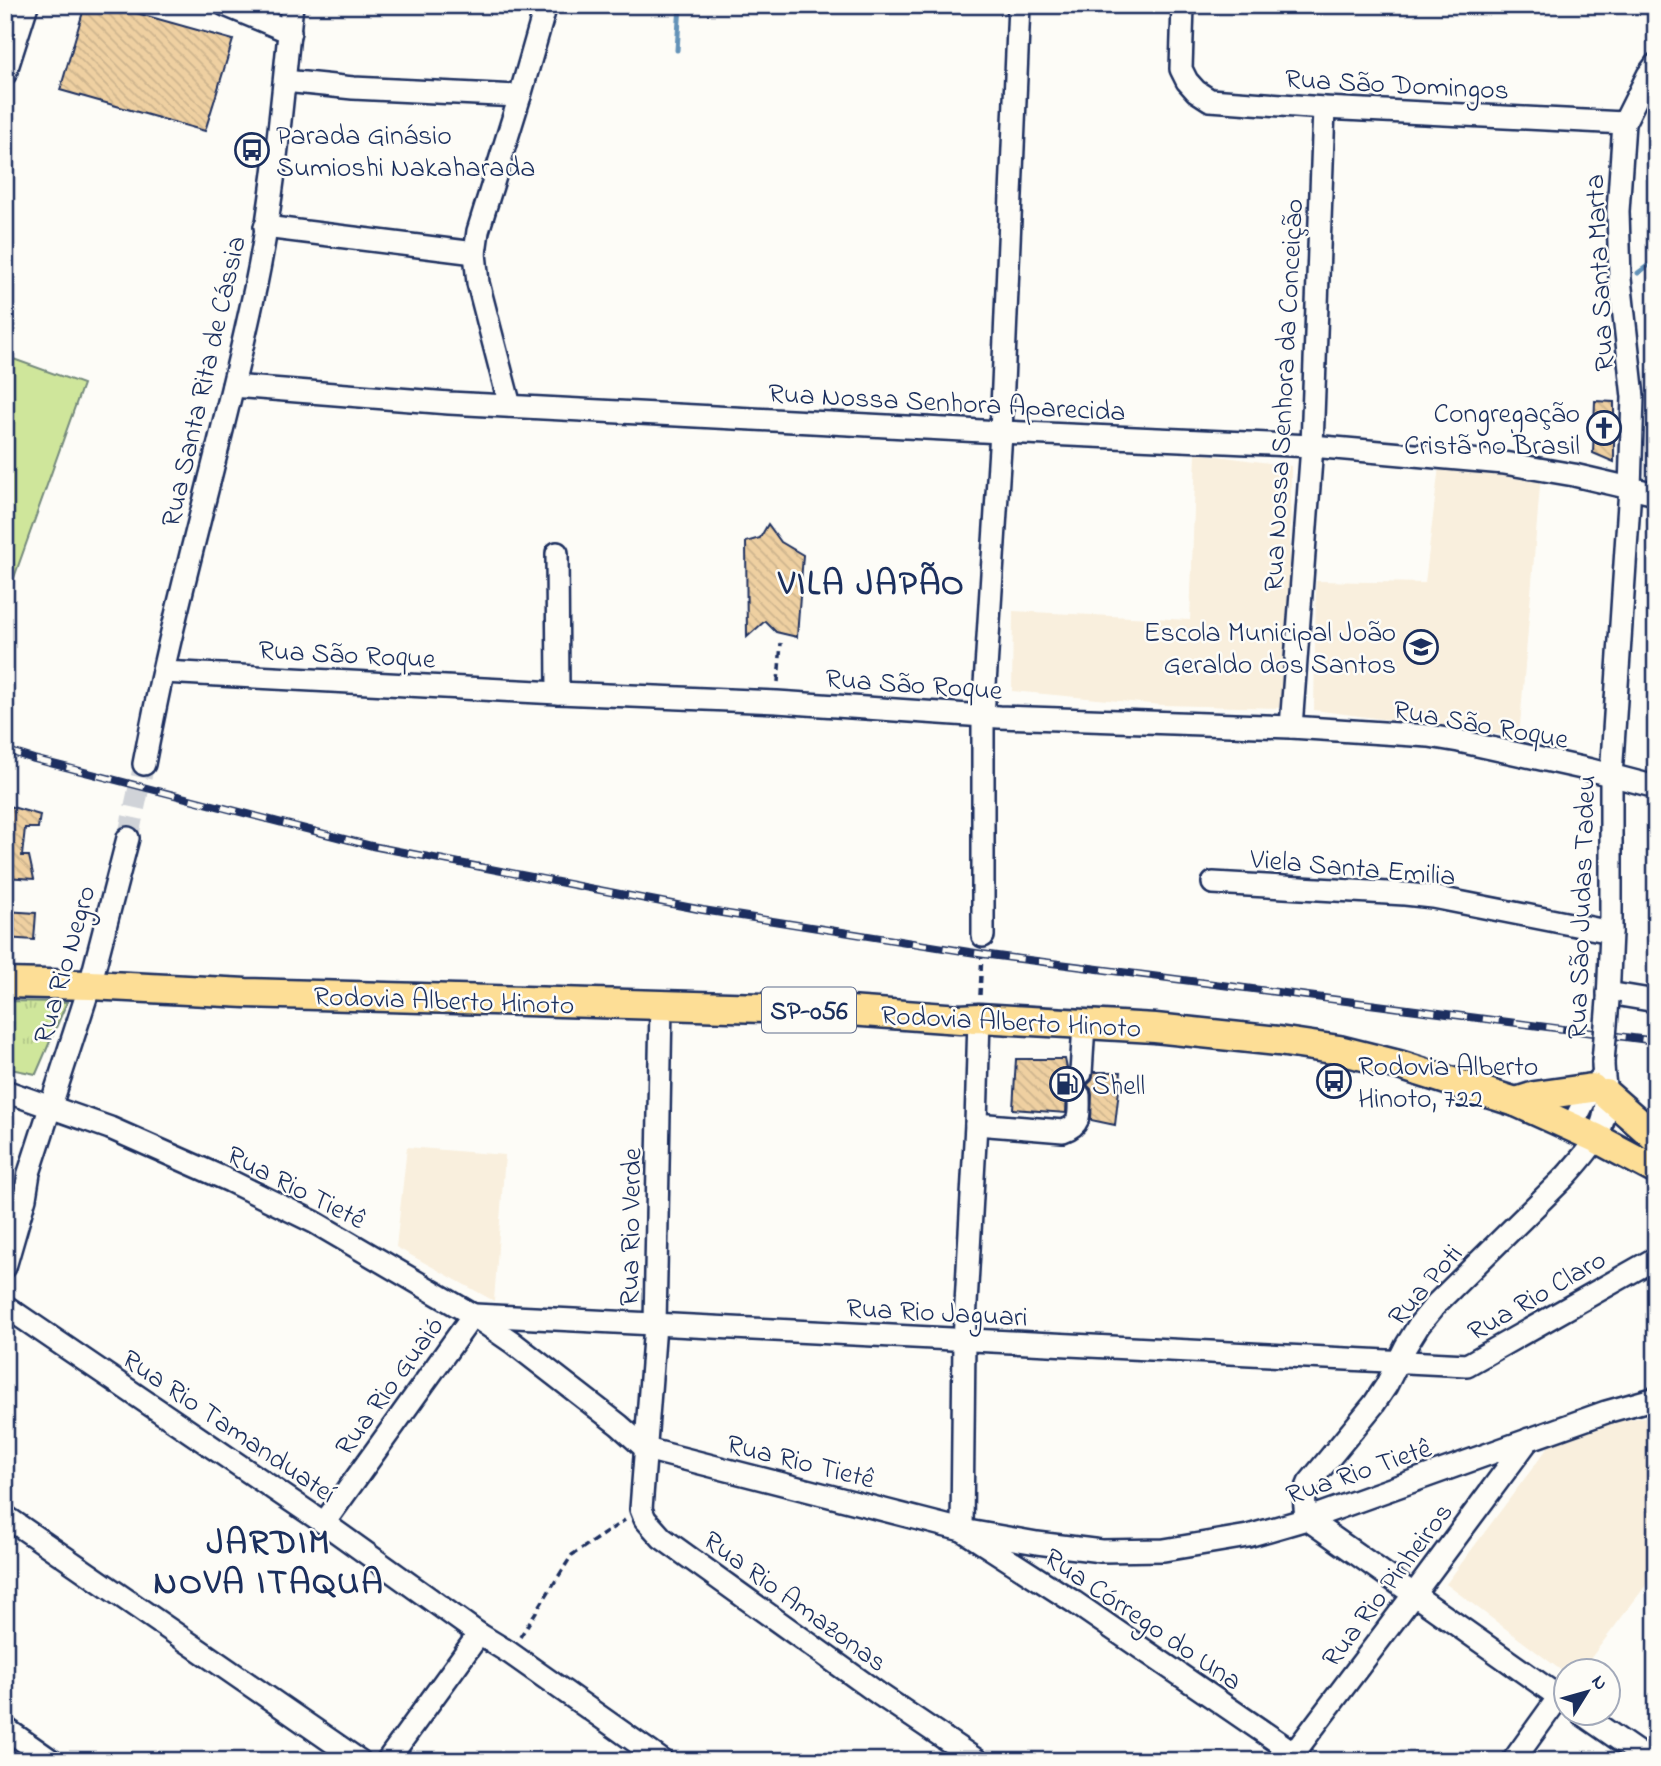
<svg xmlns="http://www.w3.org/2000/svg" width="1661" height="1766" font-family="'Indie Flower',sans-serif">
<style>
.built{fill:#f9efdd}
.park{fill:url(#park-tufts);stroke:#758a7c;stroke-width:2}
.pitch{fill:#cfe69b;stroke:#758a7c;stroke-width:2}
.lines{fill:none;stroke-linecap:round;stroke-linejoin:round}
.stream{stroke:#6392b8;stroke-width:5}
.building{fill:url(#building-back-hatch);stroke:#1b2f5e;stroke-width:2}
.minor-tunnel{stroke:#d0d3d8;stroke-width:21;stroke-dasharray:21 10;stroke-linecap:butt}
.minor-casing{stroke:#1b2f5e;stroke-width:26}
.major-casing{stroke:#1b2f5e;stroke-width:33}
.path{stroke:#1b2f5e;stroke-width:3.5;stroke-dasharray:7 5;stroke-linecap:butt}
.minor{stroke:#fdfcf7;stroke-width:21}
.major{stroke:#fdde96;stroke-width:28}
.rail-casing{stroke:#1b2f5e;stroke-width:8}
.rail{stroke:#fdfcf7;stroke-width:5;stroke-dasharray:16;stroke-linecap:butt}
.minor-bridge-casing{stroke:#1b2f5e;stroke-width:26;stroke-linecap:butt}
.minor-bridge{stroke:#fdfcf7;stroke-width:21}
.labels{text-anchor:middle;stroke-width:5;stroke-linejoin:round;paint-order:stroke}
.shield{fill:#fdfcf7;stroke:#5f6c8c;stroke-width:2}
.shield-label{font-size:26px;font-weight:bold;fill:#1b2f5e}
.street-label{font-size:28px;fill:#1b2f5e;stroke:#fdfcf7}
.poi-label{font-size:28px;fill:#1b2f5e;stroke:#fdfcf7;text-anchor:start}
.district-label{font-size:35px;font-weight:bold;letter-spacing:2px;fill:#1b2f5e;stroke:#fdfcf7}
</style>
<defs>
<pattern id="park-tufts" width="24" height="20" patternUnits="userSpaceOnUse" patternTransform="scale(1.75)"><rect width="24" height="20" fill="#cfe69b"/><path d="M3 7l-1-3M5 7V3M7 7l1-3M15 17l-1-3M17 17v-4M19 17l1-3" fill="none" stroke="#b1c688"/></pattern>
<pattern id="building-back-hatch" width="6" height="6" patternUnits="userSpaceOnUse" patternTransform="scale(1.75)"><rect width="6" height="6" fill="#efd0a1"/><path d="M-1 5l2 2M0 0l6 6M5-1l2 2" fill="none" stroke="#ccb38d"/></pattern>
</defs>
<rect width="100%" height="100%" fill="#fdfcf7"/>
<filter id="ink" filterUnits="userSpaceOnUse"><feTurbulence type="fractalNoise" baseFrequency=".0143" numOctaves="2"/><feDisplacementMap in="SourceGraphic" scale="14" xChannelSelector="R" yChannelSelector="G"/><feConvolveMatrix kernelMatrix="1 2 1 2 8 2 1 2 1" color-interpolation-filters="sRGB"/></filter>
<g filter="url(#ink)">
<g class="built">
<polygon points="1196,453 1291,466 1290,562 1284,708 1162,705 1012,691 1013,611 1190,620"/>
<polygon points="1439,466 1541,474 1519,737 1314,710 1316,581 1425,583"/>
<polygon points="407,1147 505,1155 494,1301 396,1247"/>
<polygon points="1656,1415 1656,1572 1581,1671 1566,1672 1566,1674 1446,1584 1549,1446 1598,1424"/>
</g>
<polygon class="park" points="5,1001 67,1002 36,1074 5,1068"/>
<polygon class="pitch" points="5,356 83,384 5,603"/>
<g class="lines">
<g class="stream">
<polyline points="677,50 680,5"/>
<polyline points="1638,273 1653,262 1656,226"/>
</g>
</g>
<g class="building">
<polygon points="85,5 108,5 233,40 205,131 60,90"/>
<polygon points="1595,401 1614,402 1614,462 1593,453"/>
<polygon points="768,524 781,542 803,555 797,637 776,632 765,621 747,637 746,542 760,538"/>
<polygon points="5,805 40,815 38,828 25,828 22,856 29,856 34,879 5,877"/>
<polygon points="5,911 36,913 34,940 5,938"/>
<polygon points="1016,1059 1065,1059 1069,1078 1073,1083 1067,1089 1066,1113 1013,1109"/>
<polygon points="1094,1072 1121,1072 1115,1125 1091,1120 1092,1095 1091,1089 1087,1085 1092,1080"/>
</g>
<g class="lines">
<polyline class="minor-tunnel" points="128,838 144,764"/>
<g class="minor-casing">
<g id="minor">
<polyline points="225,5 290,32"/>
<polyline points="1183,5 1181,69 1187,81 1196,91 1210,100 1324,108 1624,123"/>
<polyline points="5,74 27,5"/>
<polyline points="285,81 353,88 520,96"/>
<polyline points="265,227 475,253"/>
<polyline points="233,386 449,403 1001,432 1312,446 1504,463 1574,475 1656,494"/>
<polyline points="510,406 478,283 475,253 478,231 520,96 546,5"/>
<polyline points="557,553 558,693"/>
<polyline points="163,672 558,693 777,702 999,717 1291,727 1429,736 1459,741 1591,770 1656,787"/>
<polyline points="1291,727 1312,446 1324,108"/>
<path d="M144,764C150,733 156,702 163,671C192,541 229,414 256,284C275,192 282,98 292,5"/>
<polyline points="1213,883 1405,894 1433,897 1611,932"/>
<polyline points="983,936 983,716 1001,432 1019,5"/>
<polyline points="1608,993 1656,1001"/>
<polyline points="1608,1000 1611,932 1611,776 1630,488 1633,397 1620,279 1618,211 1624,123 1648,75 1656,64"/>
<polyline points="661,1006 655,1325 641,1509 645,1519 662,1538 879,1694 978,1761"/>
<polyline points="979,1018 976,1124 964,1340 962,1530 1074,1602 1294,1753"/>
<polyline points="1081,1073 1084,1024"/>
<polyline points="5,1091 110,1128 230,1181 314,1222 473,1315 512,1342 619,1425 646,1449 962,1530 1037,1543 1101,1551 1164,1550 1248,1536 1307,1519 1606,1412 1656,1398"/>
<path d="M976,1124L1063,1131C1082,1125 1079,1113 1079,1095"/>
<path d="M1572,1127C1580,1110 1587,1094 1599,1080"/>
<polyline points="5,1267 25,1198 29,1173 90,985 128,838"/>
<polyline points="5,1306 324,1523 479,1634 510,1653 663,1761"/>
<polyline points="475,1315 1467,1365 1656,1258"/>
<polyline points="5,1516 360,1761"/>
<polyline points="324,1523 473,1315"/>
<path d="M1566,1702L1307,1519C1304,1505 1303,1496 1309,1483L1374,1404L1386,1386L1406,1346L1419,1325L1437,1303L1565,1177C1588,1151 1607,1133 1606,1095C1605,1084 1603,1073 1603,1062"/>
<polyline points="1582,1714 1650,1761"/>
<polyline points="5,1728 52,1761"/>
<polyline points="387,1761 479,1634"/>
<polyline points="1288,1761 1414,1594 1529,1439"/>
<polyline points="1513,1761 1559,1697"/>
</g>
</g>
<g class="major-casing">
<g id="major">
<polyline points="5,983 90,985 246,993 835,1010 960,1019 979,1018 1155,1028 1278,1041 1339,1050 1399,1065 1516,1102 1596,1138 1656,1170"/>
<polyline points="1606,1094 1656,1138"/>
<polyline points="1516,1102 1535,1096 1592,1088"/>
</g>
</g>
<g class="path">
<polyline points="778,682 781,643"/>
<polyline points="980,995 982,953"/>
<polyline points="520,1637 572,1555 625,1520"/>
</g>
<use href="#minor" class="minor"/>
<use href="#major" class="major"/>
<g class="rail-casing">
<polyline id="rail" points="5,750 34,759 372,846 703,910 982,954 1656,1041"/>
</g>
<use href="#rail" class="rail"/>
<g class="minor-bridge-casing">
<polyline id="minor-bridge" points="1603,1062 1608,1000"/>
</g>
<use href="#minor-bridge" class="minor-bridge"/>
</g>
</g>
<defs>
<g id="bus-ring" transform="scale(1.75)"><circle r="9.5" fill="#fdfcf7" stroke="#1b2f5e" stroke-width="1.5"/><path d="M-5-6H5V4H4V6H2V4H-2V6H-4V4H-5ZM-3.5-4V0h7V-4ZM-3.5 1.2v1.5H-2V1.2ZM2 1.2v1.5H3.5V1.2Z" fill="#1b2f5e"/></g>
<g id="church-ring" transform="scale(1.75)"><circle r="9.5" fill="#fdfcf7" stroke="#1b2f5e" stroke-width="1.5"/><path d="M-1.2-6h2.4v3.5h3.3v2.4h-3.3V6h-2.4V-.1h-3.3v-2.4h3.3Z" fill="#1b2f5e"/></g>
<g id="school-ring" transform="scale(1.75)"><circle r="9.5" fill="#fdfcf7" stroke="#1b2f5e" stroke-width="1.5"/><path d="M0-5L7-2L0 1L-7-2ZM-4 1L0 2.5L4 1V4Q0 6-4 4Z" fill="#1b2f5e"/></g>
<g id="fuel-ring" transform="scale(1.75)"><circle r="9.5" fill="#fdfcf7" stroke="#1b2f5e" stroke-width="1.5"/><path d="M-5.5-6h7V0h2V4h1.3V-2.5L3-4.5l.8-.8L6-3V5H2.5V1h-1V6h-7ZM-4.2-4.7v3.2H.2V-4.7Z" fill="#1b2f5e"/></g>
</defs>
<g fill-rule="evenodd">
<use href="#bus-ring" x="252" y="150"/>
<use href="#church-ring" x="1604" y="428"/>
<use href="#school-ring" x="1421" y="647"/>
<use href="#bus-ring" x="1334" y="1081"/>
<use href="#fuel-ring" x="1067" y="1084"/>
</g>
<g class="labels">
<rect class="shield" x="762" y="987.5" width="94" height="45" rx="5"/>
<g class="shield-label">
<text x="809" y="1019">SP-056</text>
</g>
<g class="street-label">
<text transform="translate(1397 83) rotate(3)" y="10">Rua São Domingos</text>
<text transform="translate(1598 273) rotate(-93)" y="10">Rua Santa Marta</text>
<text transform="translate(202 381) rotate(-77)" y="10">Rua Santa Rita de Cássia</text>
<text transform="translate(1282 395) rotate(-87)" y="10">Rua Nossa Senhora da Conceição</text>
<text transform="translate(947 401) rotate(3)" y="10">Rua Nossa Senhora Aparecida</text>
<text transform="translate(347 653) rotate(3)" y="10">Rua São Roque</text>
<text transform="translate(914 683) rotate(4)" y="10">Rua São Roque</text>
<text transform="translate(1481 723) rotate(10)" y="10">Rua São Roque</text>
<text transform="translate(1353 866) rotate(5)" y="10">Viela Santa Emilia</text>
<text transform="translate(1580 907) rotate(-88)" y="10">Rua São Judas Tadeu</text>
<text transform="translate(63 964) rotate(-74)" y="10">Rua Rio Negro</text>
<text transform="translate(444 999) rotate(2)" y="10">Rodovia Alberto Hinoto</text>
<text transform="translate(1011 1020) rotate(3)" y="10">Rodovia Alberto Hinoto</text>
<text transform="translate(297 1186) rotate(27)" y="10">Rua Rio Tietê</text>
<text transform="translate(629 1227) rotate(-89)" y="10">Rua Rio Verde</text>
<text transform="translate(1424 1284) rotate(-49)" y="10">Rua Poti</text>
<text transform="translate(1536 1294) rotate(-30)" y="10">Rua Rio Claro</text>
<text transform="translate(937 1311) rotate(3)" y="10">Rua Rio Jaguari</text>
<text transform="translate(388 1385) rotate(-54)" y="10">Rua Rio Guaió</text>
<text transform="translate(230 1425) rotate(34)" y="10">Rua Rio Tamanduateí</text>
<text transform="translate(801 1460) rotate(14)" y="10">Rua Rio Tietê</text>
<text transform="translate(1358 1470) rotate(-19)" y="10">Rua Rio Tietê</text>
<text transform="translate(1386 1584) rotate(-53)" y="10">Rua Rio Pinheiros</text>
<text transform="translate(796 1600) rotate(36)" y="10">Rua Rio Amazonas</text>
<text transform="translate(1144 1618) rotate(34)" y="10">Rua Córrego do Una</text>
</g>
<g class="poi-label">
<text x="276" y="144">Parada Ginásio<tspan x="276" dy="32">Sumioshi Nakaharada</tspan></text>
<text x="1580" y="422" text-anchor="end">Congregação<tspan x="1580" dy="32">Cristã no Brasil</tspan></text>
<text x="1396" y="641" text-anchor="end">Escola Municipal João<tspan x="1396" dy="32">Geraldo dos Santos</tspan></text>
<text x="1358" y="1075">Rodovia Alberto<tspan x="1358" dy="32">Hinoto, 722</tspan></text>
<text x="1092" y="1094">Shell</text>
</g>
<g class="district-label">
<text x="872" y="594">VILA JAPÃO</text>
<text x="269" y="1553">JARDIM<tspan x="269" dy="40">NOVA ITAQUA</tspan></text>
</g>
</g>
<rect width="1661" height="1766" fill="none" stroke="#fdfcf7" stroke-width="28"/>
<rect x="14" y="14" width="1633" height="1738" fill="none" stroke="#1b2f5e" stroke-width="2.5" filter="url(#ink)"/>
<g transform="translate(1587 1692) rotate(53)"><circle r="33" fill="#fdfcf7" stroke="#a3aaba" stroke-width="2"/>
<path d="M0-5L12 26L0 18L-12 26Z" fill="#1b2f5e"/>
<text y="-10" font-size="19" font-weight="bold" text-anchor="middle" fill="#1b2f5e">N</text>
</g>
</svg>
